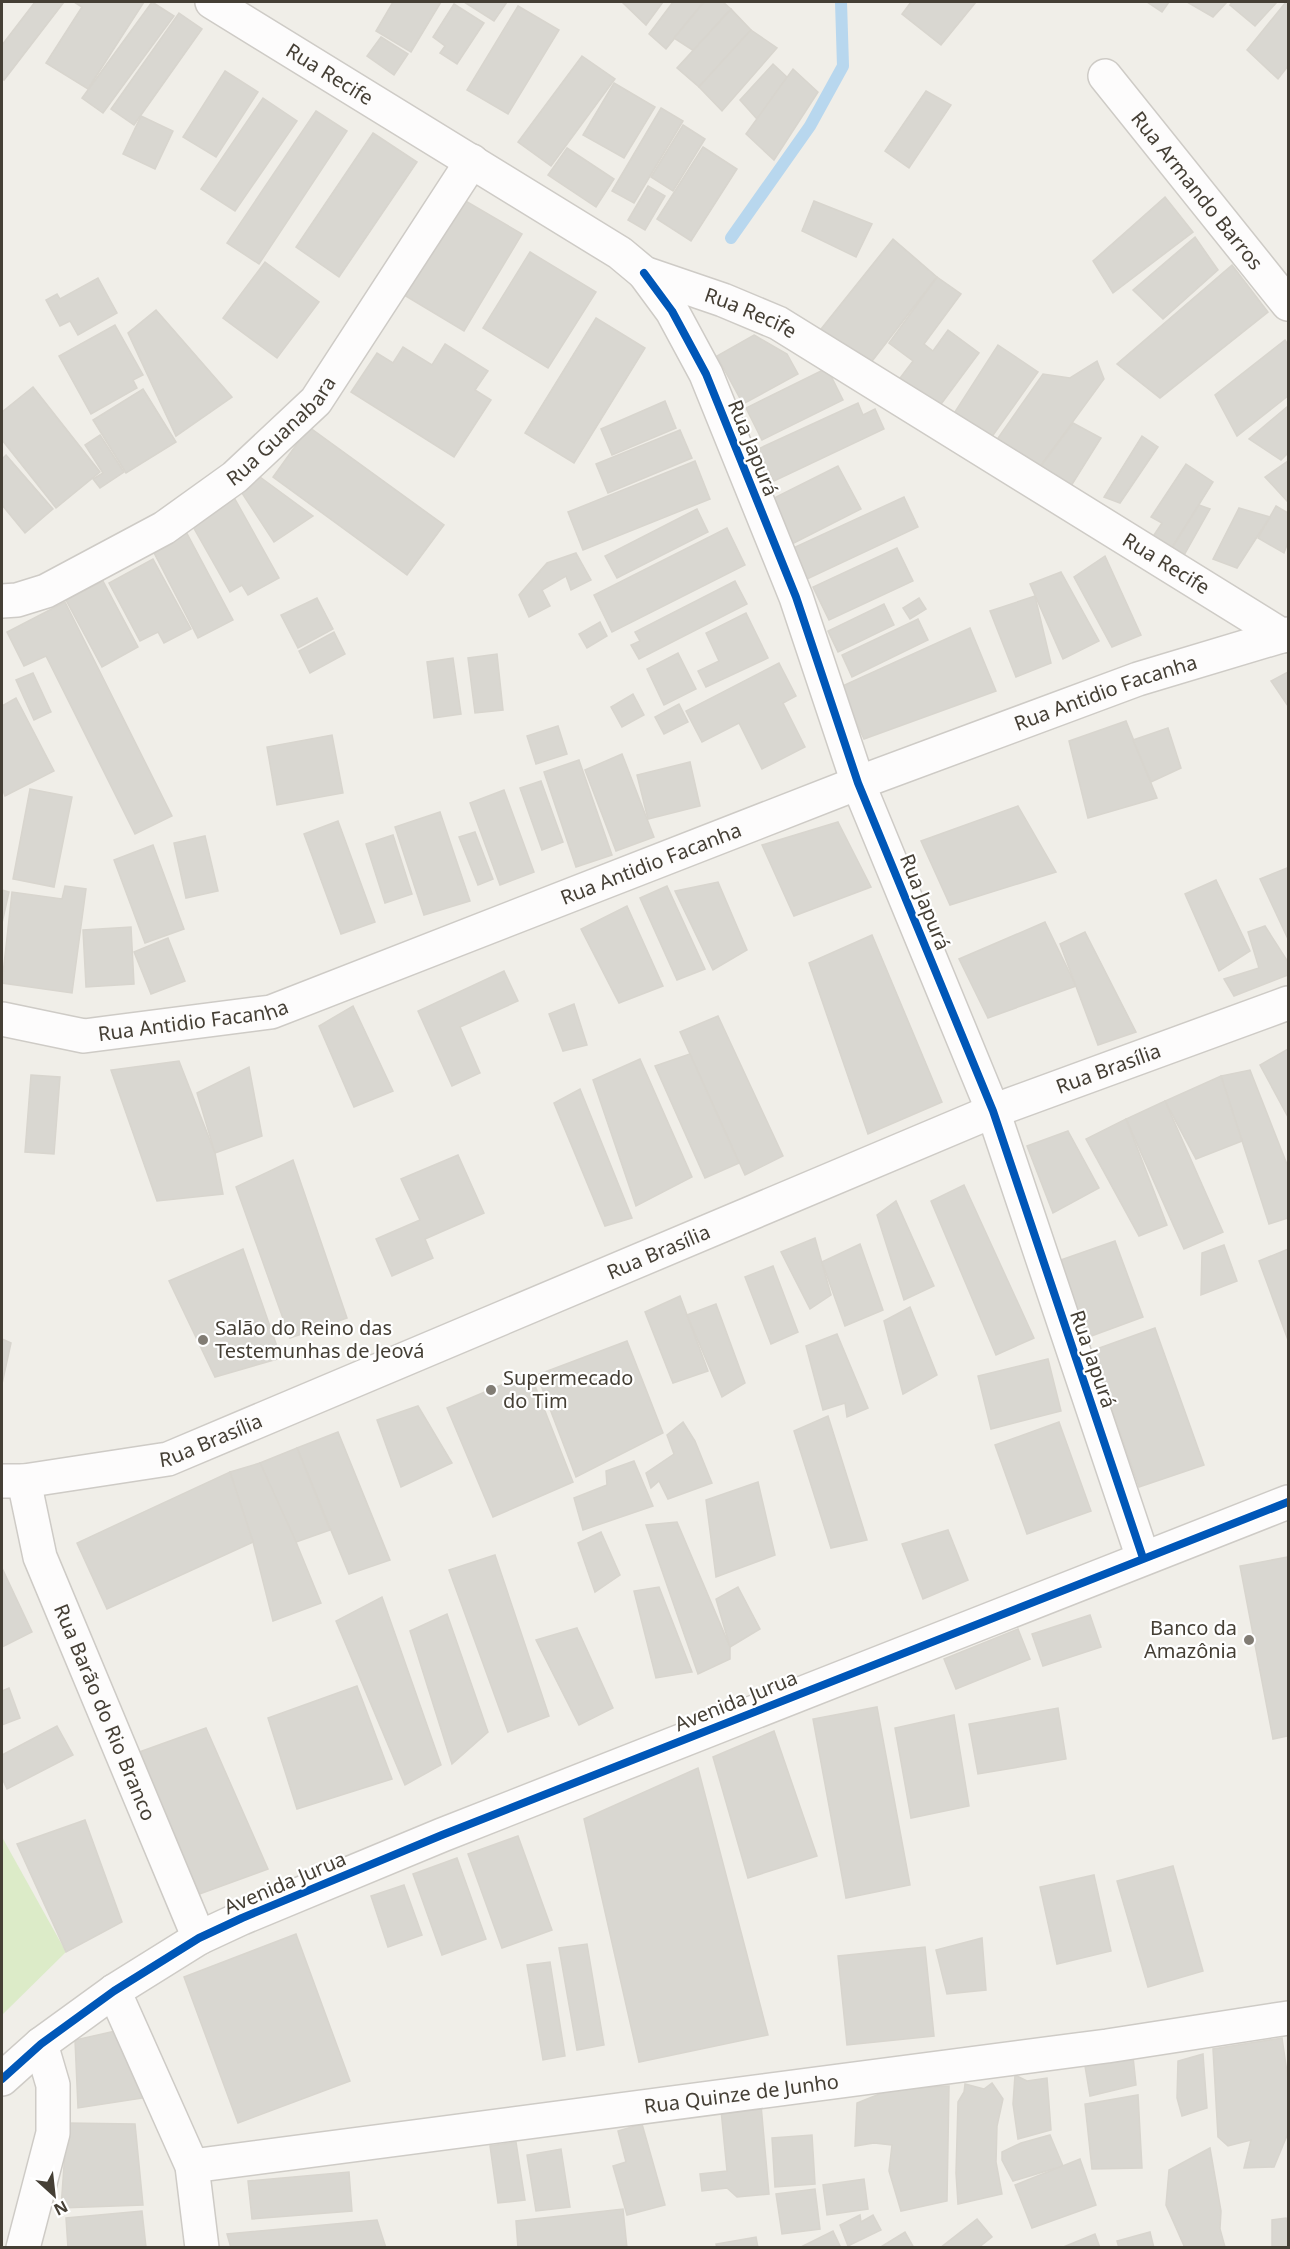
<svg xmlns="http://www.w3.org/2000/svg" width="1290" height="2249" font-family="'Noto Sans',sans-serif">
<style>
.green{fill:#dcebc8}
.lines{fill:none;stroke-linecap:round;stroke-linejoin:round}
.stream{stroke:#b8d7ee;stroke-width:12}
.building{fill:#d9d7d1;stroke:#d8d5ce;stroke-width:1.5}
.minor-casing{stroke:#cecbc6;stroke-width:36}
.tertiary-casing{stroke:#cecbc6;stroke-width:36}
.minor{stroke:#fdfcfc;stroke-width:33}
.tertiary{stroke:#fdfcfc;stroke-width:33}
.cycleway-casing{stroke:#fff;stroke-width:11}
.cycleway{stroke:#0057b8;stroke-width:8}
.poi-dot{fill:#817c74;stroke:#fff;stroke-width:2}
.labels{text-anchor:middle;stroke-width:4.5;stroke-linejoin:round;paint-order:stroke}
.street-label{font-size:20px;fill:#453f35;stroke:#fff}
.poi-label{font-size:20px;fill:#453f35;stroke:#fff;text-anchor:start}
</style>
<rect width="100%" height="100%" fill="#f0eee8"/>
<polygon class="green" points="2,1837 66,1952 2,2015"/>
<g class="lines">
<polyline class="stream" points="731,238 810,126 843,66 841,2"/>
</g>
<g class="building">
<polygon points="35,2 64,2 4,80 2,78 2,45"/>
<polygon points="74,2 144,2 88,89 46,63 82,7"/>
<polygon points="152,2 174,16 103,113 82,98"/>
<polygon points="393,2 441,2 411,52 376,31"/>
<polygon points="464,2 507,2 494,21"/>
<polygon points="622,2 663,2 646,25"/>
<polygon points="673,2 704,2 666,49 649,34"/>
<polygon points="704,2 723,2 731,9 694,51 674,38"/>
<polygon points="911,2 976,2 941,45 902,14"/>
<polygon points="1147,2 1169,2 1162,12"/>
<polygon points="1187,2 1227,2 1213,17"/>
<polygon points="1232,2 1277,2 1255,26 1230,5"/>
<polygon points="1286,2 1288,2 1288,66 1278,79 1247,50"/>
<polygon points="454,4 484,23 457,64 440,53 445,46 433,37"/>
<polygon points="518,6 559,30 508,114 467,90"/>
<polygon points="731,9 751,30 699,87 677,68"/>
<polygon points="179,13 202,29 134,125 111,109"/>
<polygon points="751,30 777,48 722,111 699,87"/>
<polygon points="381,37 408,54 394,75 367,56"/>
<polygon points="582,56 615,79 551,166 518,142"/>
<polygon points="773,64 787,77 757,119 740,100"/>
<polygon points="793,69 818,92 774,160 746,134"/>
<polygon points="225,71 258,92 216,157 183,137"/>
<polygon points="614,83 655,107 624,158 583,135"/>
<polygon points="926,91 951,105 909,168 885,151"/>
<polygon points="263,98 297,121 235,211 201,189"/>
<polygon points="661,108 683,121 634,203 612,191"/>
<polygon points="316,111 347,131 259,264 227,243"/>
<polygon points="141,116 173,131 155,169 123,154"/>
<polygon points="683,125 705,139 673,191 651,177"/>
<polygon points="373,133 417,162 339,277 296,247"/>
<polygon points="703,147 737,169 691,241 657,219"/>
<polygon points="567,148 614,179 596,207 548,175"/>
<polygon points="648,186 665,196 645,230 628,220"/>
<polygon points="457,196 522,234 464,331 399,292"/>
<polygon points="1165,197 1193,232 1113,293 1093,261"/>
<polygon points="814,201 872,224 856,257 802,231"/>
<polygon points="1195,237 1218,270 1163,319 1133,290"/>
<polygon points="893,239 937,277 873,360 864,366 817,334"/>
<polygon points="530,252 596,292 548,368 483,328"/>
<polygon points="265,262 319,302 277,358 223,318"/>
<polygon points="1232,265 1268,312 1160,398 1117,364"/>
<polygon points="937,277 961,294 924,344 933,351 948,330 979,353 936,411 897,382 913,361 889,343"/>
<polygon points="98,278 117,313 78,335 70,321 60,326 46,300 57,294 60,299"/>
<polygon points="156,310 232,397 176,436 128,333"/>
<polygon points="596,318 645,348 574,463 525,433"/>
<polygon points="115,325 143,375 133,380 137,388 91,414 59,356"/>
<polygon points="754,335 787,354 798,374 743,404 717,356"/>
<polygon points="1285,340 1288,345 1288,396 1237,436 1215,395"/>
<polygon points="445,344 488,371 475,390 491,400 454,457 351,392 377,353 393,363 403,347 432,365"/>
<polygon points="998,345 1038,372 991,438 953,415"/>
<polygon points="1097,361 1104,379 1034,475 991,448 1043,374 1070,378"/>
<polygon points="827,368 843,400 762,440 746,408"/>
<polygon points="33,387 100,472 56,508 2,440 2,412"/>
<polygon points="143,389 176,442 126,473 93,420"/>
<polygon points="665,401 676,428 612,455 601,429"/>
<polygon points="858,403 863,415 875,409 884,429 774,481 758,449"/>
<polygon points="1288,406 1288,453 1281,460 1249,439"/>
<polygon points="1073,423 1101,438 1066,494 1034,475"/>
<polygon points="309,427 444,525 407,575 273,477"/>
<polygon points="680,430 692,458 608,493 596,464"/>
<polygon points="100,435 124,472 100,488 93,479 103,473 85,445"/>
<polygon points="1142,436 1158,447 1120,503 1104,497"/>
<polygon points="6,455 53,509 25,533 2,505 2,459"/>
<polygon points="695,461 710,499 583,550 568,512"/>
<polygon points="1288,461 1288,502 1265,477"/>
<polygon points="1186,464 1213,482 1165,559 1146,547 1162,523 1151,517"/>
<polygon points="838,466 861,509 790,545 768,501"/>
<polygon points="260,477 313,516 274,542 240,490"/>
<polygon points="231,492 279,578 248,595 242,585 230,592 187,516"/>
<polygon points="904,497 918,527 807,579 793,548"/>
<polygon points="1199,505 1210,509 1179,564 1165,559"/>
<polygon points="1276,506 1288,513 1288,542 1284,553 1258,538"/>
<polygon points="1239,508 1270,517 1237,568 1213,559"/>
<polygon points="697,509 708,532 617,578 605,556"/>
<polygon points="183,526 233,620 198,638 149,543"/>
<polygon points="727,528 745,565 612,632 594,595"/>
<polygon points="897,548 913,581 829,620 813,587"/>
<polygon points="576,553 591,580 571,590 566,576 542,590 550,606 529,617 519,595 547,563"/>
<polygon points="1105,556 1141,635 1112,647 1074,577"/>
<polygon points="153,559 191,629 164,643 158,632 140,641 109,583"/>
<polygon points="1061,572 1099,641 1063,659 1030,584"/>
<polygon points="103,581 138,647 102,667 66,600"/>
<polygon points="735,581 747,604 639,659 631,645 640,641 635,632"/>
<polygon points="1035,596 1051,663 1016,677 990,611"/>
<polygon points="317,598 333,629 298,648 281,615"/>
<polygon points="919,598 926,609 910,619 903,608"/>
<polygon points="65,602 172,816 135,834 46,656 24,666 7,632"/>
<polygon points="884,604 894,625 838,652 828,631"/>
<polygon points="746,613 768,658 706,687 698,671 719,661 706,633"/>
<polygon points="918,619 928,640 852,677 842,655"/>
<polygon points="600,622 607,636 587,648 579,634"/>
<polygon points="970,628 996,691 864,739 840,687"/>
<polygon points="334,632 345,654 310,673 299,651"/>
<polygon points="678,653 696,689 664,705 647,669"/>
<polygon points="497,654 503,710 475,713 468,658"/>
<polygon points="453,658 461,714 434,718 427,662"/>
<polygon points="779,663 796,696 783,703 805,747 762,769 739,723 702,742 686,711"/>
<polygon points="1288,672 1288,706 1271,681"/>
<polygon points="33,673 51,712 34,720 16,680"/>
<polygon points="633,694 644,715 622,727 611,707"/>
<polygon points="16,698 54,771 5,796 2,788 2,706"/>
<polygon points="679,704 688,722 664,734 655,717"/>
<polygon points="1126,721 1157,798 1088,818 1069,741"/>
<polygon points="558,726 567,754 536,764 527,736"/>
<polygon points="1168,728 1181,768 1151,782 1133,740"/>
<polygon points="332,735 343,793 277,805 267,747"/>
<polygon points="622,754 654,837 616,851 585,770"/>
<polygon points="579,760 612,855 576,867 544,772"/>
<polygon points="690,762 700,806 648,819 637,775"/>
<polygon points="541,781 563,842 542,850 520,788"/>
<polygon points="30,789 72,797 54,887 13,879"/>
<polygon points="504,790 534,872 500,885 470,803"/>
<polygon points="1018,806 1056,872 950,905 921,841"/>
<polygon points="440,812 470,901 424,915 395,827"/>
<polygon points="338,821 375,922 341,934 304,834"/>
<polygon points="838,822 871,887 794,916 762,845"/>
<polygon points="475,832 493,879 478,885 459,837"/>
<polygon points="393,835 412,894 385,903 366,844"/>
<polygon points="205,836 218,891 186,898 174,843"/>
<polygon points="153,845 184,929 145,943 114,860"/>
<polygon points="1287,868 1288,872 1288,939 1260,879"/>
<polygon points="1216,880 1250,951 1219,971 1185,894"/>
<polygon points="718,882 747,950 713,970 675,891"/>
<polygon points="65,886 86,889 72,993 2,983 12,892 62,899"/>
<polygon points="667,886 705,969 677,980 640,898"/>
<polygon points="2,890 9,892 2,923"/>
<polygon points="627,906 663,986 619,1003 581,929"/>
<polygon points="1045,922 1076,986 988,1018 959,959"/>
<polygon points="1265,926 1288,962 1288,975 1234,996 1224,979 1259,968 1248,932"/>
<polygon points="131,927 134,984 86,987 83,930"/>
<polygon points="1085,932 1136,1032 1098,1045 1060,944"/>
<polygon points="872,935 942,1102 868,1134 809,963"/>
<polygon points="168,938 185,981 151,994 134,952"/>
<polygon points="504,971 518,1001 460,1027 480,1073 452,1086 418,1011"/>
<polygon points="574,1004 587,1045 563,1051 549,1014"/>
<polygon points="353,1006 393,1091 354,1107 319,1026"/>
<polygon points="718,1016 783,1156 745,1175 680,1032"/>
<polygon points="1288,1049 1288,1117 1260,1065"/>
<polygon points="690,1054 739,1163 705,1178 655,1066"/>
<polygon points="640,1059 692,1177 636,1206 593,1080"/>
<polygon points="179,1061 215,1153 223,1194 157,1201 111,1070"/>
<polygon points="249,1067 262,1136 215,1153 197,1093"/>
<polygon points="1250,1070 1288,1167 1288,1218 1269,1224 1221,1076"/>
<polygon points="31,1075 60,1077 54,1154 25,1152"/>
<polygon points="1221,1076 1242,1141 1196,1159 1165,1101"/>
<polygon points="580,1089 632,1218 605,1226 554,1103"/>
<polygon points="1165,1101 1223,1232 1184,1249 1126,1119"/>
<polygon points="1126,1119 1167,1225 1139,1236 1086,1139"/>
<polygon points="1068,1131 1099,1188 1053,1213 1027,1146"/>
<polygon points="458,1155 484,1213 425,1239 433,1258 392,1276 376,1239 420,1220 401,1179"/>
<polygon points="293,1160 347,1318 290,1338 236,1187"/>
<polygon points="964,1185 1034,1338 996,1355 931,1201"/>
<polygon points="896,1201 934,1286 904,1300 877,1215"/>
<polygon points="815,1238 831,1295 810,1309 781,1252"/>
<polygon points="1115,1241 1143,1317 1086,1338 1058,1261"/>
<polygon points="860,1244 883,1310 845,1326 822,1262"/>
<polygon points="1224,1245 1237,1281 1201,1295 1202,1253"/>
<polygon points="243,1249 281,1358 215,1377 169,1281"/>
<polygon points="1288,1249 1288,1340 1259,1261"/>
<polygon points="773,1266 798,1332 771,1344 745,1277"/>
<polygon points="680,1296 708,1371 673,1383 645,1312"/>
<polygon points="716,1304 745,1383 722,1397 687,1315"/>
<polygon points="910,1307 937,1375 903,1394 884,1321"/>
<polygon points="1155,1328 1204,1465 1139,1487 1091,1351"/>
<polygon points="837,1334 868,1408 847,1417 845,1403 823,1410 806,1346"/>
<polygon points="2,1339 11,1343 2,1384"/>
<polygon points="627,1341 663,1433 576,1477 537,1375"/>
<polygon points="1048,1359 1061,1411 991,1429 978,1376"/>
<polygon points="530,1373 573,1482 493,1517 447,1408"/>
<polygon points="418,1406 452,1463 401,1487 377,1420"/>
<polygon points="828,1416 867,1540 831,1548 794,1431"/>
<polygon points="683,1422 695,1441 712,1483 668,1499 659,1481 651,1488 646,1473 674,1454 667,1435"/>
<polygon points="1059,1422 1091,1511 1027,1534 995,1445"/>
<polygon points="338,1432 390,1560 349,1574 297,1448"/>
<polygon points="297,1448 330,1530 296,1542 260,1463"/>
<polygon points="634,1461 653,1506 583,1530 574,1498 607,1485 606,1471"/>
<polygon points="260,1463 296,1542 321,1603 273,1621 253,1542 230,1472"/>
<polygon points="230,1472 253,1542 107,1609 77,1543"/>
<polygon points="758,1482 775,1555 716,1577 706,1500"/>
<polygon points="677,1522 730,1647 730,1659 698,1674 646,1525"/>
<polygon points="948,1530 968,1580 923,1599 902,1544"/>
<polygon points="601,1532 620,1575 595,1592 578,1543"/>
<polygon points="495,1555 549,1716 508,1732 449,1570"/>
<polygon points="1288,1557 1288,1736 1273,1739 1240,1566"/>
<polygon points="2,1568 32,1632 2,1647"/>
<polygon points="659,1587 692,1672 656,1678 634,1591"/>
<polygon points="738,1587 760,1629 730,1647 716,1599"/>
<polygon points="382,1597 441,1765 405,1785 336,1621"/>
<polygon points="447,1614 488,1732 452,1764 410,1631"/>
<polygon points="1090,1615 1101,1647 1043,1666 1032,1634"/>
<polygon points="577,1628 613,1708 579,1725 536,1640"/>
<polygon points="1018,1629 1030,1659 956,1689 944,1659"/>
<polygon points="357,1686 392,1779 297,1809 268,1718"/>
<polygon points="9,1688 20,1718 2,1725 2,1691"/>
<polygon points="877,1707 910,1885 846,1898 813,1719"/>
<polygon points="1058,1708 1066,1759 978,1774 969,1724"/>
<polygon points="954,1715 969,1806 911,1818 895,1728"/>
<polygon points="57,1726 73,1755 7,1789 2,1778 2,1755"/>
<polygon points="206,1728 268,1869 194,1896 131,1755"/>
<polygon points="774,1731 817,1856 748,1878 713,1757"/>
<polygon points="698,1768 768,2035 639,2062 584,1819"/>
<polygon points="85,1820 122,1922 66,1952 17,1844"/>
<polygon points="518,1836 552,1930 502,1948 468,1854"/>
<polygon points="457,1858 486,1939 442,1955 413,1874"/>
<polygon points="1173,1866 1203,1971 1148,1987 1117,1881"/>
<polygon points="1094,1875 1111,1951 1057,1964 1040,1887"/>
<polygon points="404,1885 422,1935 388,1947 371,1896"/>
<polygon points="296,1934 350,2081 238,2123 184,1977"/>
<polygon points="982,1938 986,1990 947,1994 936,1950"/>
<polygon points="587,1944 604,2045 577,2050 559,1948"/>
<polygon points="925,1947 934,2036 847,2045 838,1956"/>
<polygon points="550,1962 565,2056 543,2060 527,1965"/>
<polygon points="129,2028 143,2098 78,2108 75,2040"/>
<polygon points="1282,2038 1288,2079 1288,2133 1274,2167 1244,2168 1251,2140 1228,2146 1218,2137 1213,2049"/>
<polygon points="1132,2047 1136,2085 1090,2096 1084,2060"/>
<polygon points="1203,2054 1207,2108 1182,2116 1177,2098 1178,2061"/>
<polygon points="1015,2075 1027,2081 1047,2078 1051,2130 1018,2139 1013,2104"/>
<polygon points="992,2083 1003,2099 997,2126 996,2162 1002,2194 958,2204 956,2173 958,2102 964,2092 965,2084 984,2089"/>
<polygon points="949,2086 947,2201 901,2211 889,2171 892,2145 874,2143 855,2146 857,2103 892,2089"/>
<polygon points="1138,2095 1142,2168 1092,2169 1085,2104"/>
<polygon points="761,2105 769,2194 737,2197 727,2188 702,2191 700,2174 727,2171 721,2110"/>
<polygon points="67,2123 135,2124 143,2205 61,2208"/>
<polygon points="642,2124 665,2205 627,2215 613,2166 626,2162 618,2131"/>
<polygon points="812,2135 815,2184 775,2187 772,2138"/>
<polygon points="1050,2135 1063,2166 1013,2181 1002,2160 1002,2152 1021,2143"/>
<polygon points="516,2142 525,2200 498,2203 490,2146"/>
<polygon points="1210,2148 1221,2211 1220,2229 1225,2247 1185,2248 1166,2205 1169,2170"/>
<polygon points="561,2149 570,2207 536,2211 527,2155"/>
<polygon points="1080,2159 1096,2205 1032,2228 1015,2185"/>
<polygon points="349,2172 352,2211 252,2219 248,2181"/>
<polygon points="864,2179 868,2209 827,2215 823,2185"/>
<polygon points="815,2189 820,2229 782,2234 776,2194"/>
<polygon points="623,2209 627,2248 518,2248 516,2221"/>
<polygon points="142,2211 146,2247 68,2248 66,2218"/>
<polygon points="860,2215 861,2222 873,2215 881,2230 848,2246 840,2225"/>
<polygon points="1286,2218 1288,2223 1288,2248 1272,2248 1272,2220"/>
<polygon points="977,2219 992,2237 978,2248 940,2248"/>
<polygon points="377,2220 386,2248 231,2248 227,2234"/>
<polygon points="833,2231 841,2248 799,2248"/>
<polygon points="905,2232 914,2248 879,2248"/>
<polygon points="1150,2232 1154,2248 1119,2248 1117,2241"/>
<polygon points="1095,2234 1100,2248 1061,2248"/>
<polygon points="756,2237 758,2248 717,2248 716,2244"/>
</g>
<g class="lines">
<g class="minor-casing">
<g id="minor">
<path id="s1" d="M212,2L620,253L644,273L723,300L778,323L1283,636"/>
<path id="s2" d="M1105,76L1288,304"/>
<polyline points="644,273 672,311 706,374 796,597 858,783 993,1111 1143,1558"/>
<path id="s3" d="M2,601L17,600L46,591L164,528L235,477L316,401L472,161"/>
<path id="s4" d="M2,1019L84,1036L271,1012L858,783L1138,679L1288,634"/>
<path id="s5" d="M24,1481L40,1557L199,1938"/>
<polyline points="114,1991 192,2166 202,2248"/>
<polyline points="2,2079 41,2044 114,1991 199,1938 242,1918 442,1835 1288,1502"/>
<path id="s6" d="M192,2166L1107,2046L1288,2018"/>
<polyline points="23,2248 53,2133 53,2085 41,2044"/>
</g>
</g>
<g class="tertiary-casing">
<g id="tertiary">
<path id="s7" d="M2,1481H24L168,1459L993,1111L1288,1003"/>
</g>
</g>
<use href="#minor" class="minor"/>
<use href="#tertiary" class="tertiary"/>
<g class="cycleway-casing">
<g id="cycleway">
<polyline points="644,273 672,311 706,374 796,597 858,783 993,1111 1143,1558"/>
<polyline points="2,2079 41,2044 114,1991 199,1938 242,1918 442,1835 1288,1502"/>
</g>
</g>
<use href="#cycleway" class="cycleway"/>
</g>
<g class="poi-dot">
<circle cx="203" cy="1340" r="6"/>
<circle cx="491" cy="1390" r="6"/>
<circle cx="1249" cy="1640" r="6"/>
</g>
<g class="labels">
<g class="street-label">
<text dy="7" stroke="none"><textPath href="#s1" startOffset="138">Rua Recife</textPath></text>
<text dy="7" stroke="none"><textPath href="#s2" startOffset="147">Rua Armando Barros</textPath></text>
<text dy="7" stroke="none"><textPath href="#s1" startOffset="624">Rua Recife</textPath></text>
<text dy="7" stroke="none"><textPath href="#s3" startOffset="332">Rua Guanabara</textPath></text>
<text transform="translate(753 448) rotate(68)" y="7">Rua Japurá</text>
<text dy="7" stroke="none"><textPath href="#s1" startOffset="1110">Rua Recife</textPath></text>
<text dy="7" stroke="none"><textPath href="#s4" startOffset="1166">Rua Antidio Facanha</textPath></text>
<text dy="7" stroke="none"><textPath href="#s4" startOffset="680">Rua Antidio Facanha</textPath></text>
<text transform="translate(925 902) rotate(68)" y="7">Rua Japurá</text>
<text dy="7" stroke="none"><textPath href="#s4" startOffset="194">Rua Antidio Facanha</textPath></text>
<text dy="7" stroke="none"><textPath href="#s7" startOffset="1186">Rua Brasília</textPath></text>
<text dy="7" stroke="none"><textPath href="#s7" startOffset="700">Rua Brasília</textPath></text>
<text transform="translate(1093 1359) rotate(71)" y="7">Rua Japurá</text>
<text dy="7" stroke="none"><textPath href="#s7" startOffset="214">Rua Brasília</textPath></text>
<text transform="translate(736 1701) rotate(-22)" y="7">Avenida Jurua</text>
<text dy="7" stroke="none"><textPath href="#s5" startOffset="246">Rua Barão do Rio Branco</textPath></text>
<text transform="translate(285 1883) rotate(-23)" y="7">Avenida Jurua</text>
<text dy="7" stroke="none"><textPath href="#s6" startOffset="554">Rua Quinze de Junho</textPath></text>
</g>
<g class="poi-label">
<text x="215" y="1335">Salão do Reino das<tspan x="215" dy="23">Testemunhas de Jeová</tspan></text>
<text x="503" y="1385">Supermecado<tspan x="503" dy="23">do Tim</tspan></text>
<text x="1237" y="1635" text-anchor="end">Banco da<tspan x="1237" dy="23">Amazônia</tspan></text>
</g>
</g>
<rect width="1290" height="2249" fill="none" stroke="#453f35" stroke-width="6"/>
<g transform="translate(54 2195) rotate(153)" stroke="#ffffff" stroke-width="4.5" paint-order="stroke">
<path d="M0-4.5L10 22L0 15L-10 22Z" fill="#453f35"/>
<text y="-9" font-size="16" font-weight="bold" text-anchor="middle" fill="#453f35">N</text>
</g>
</svg>
